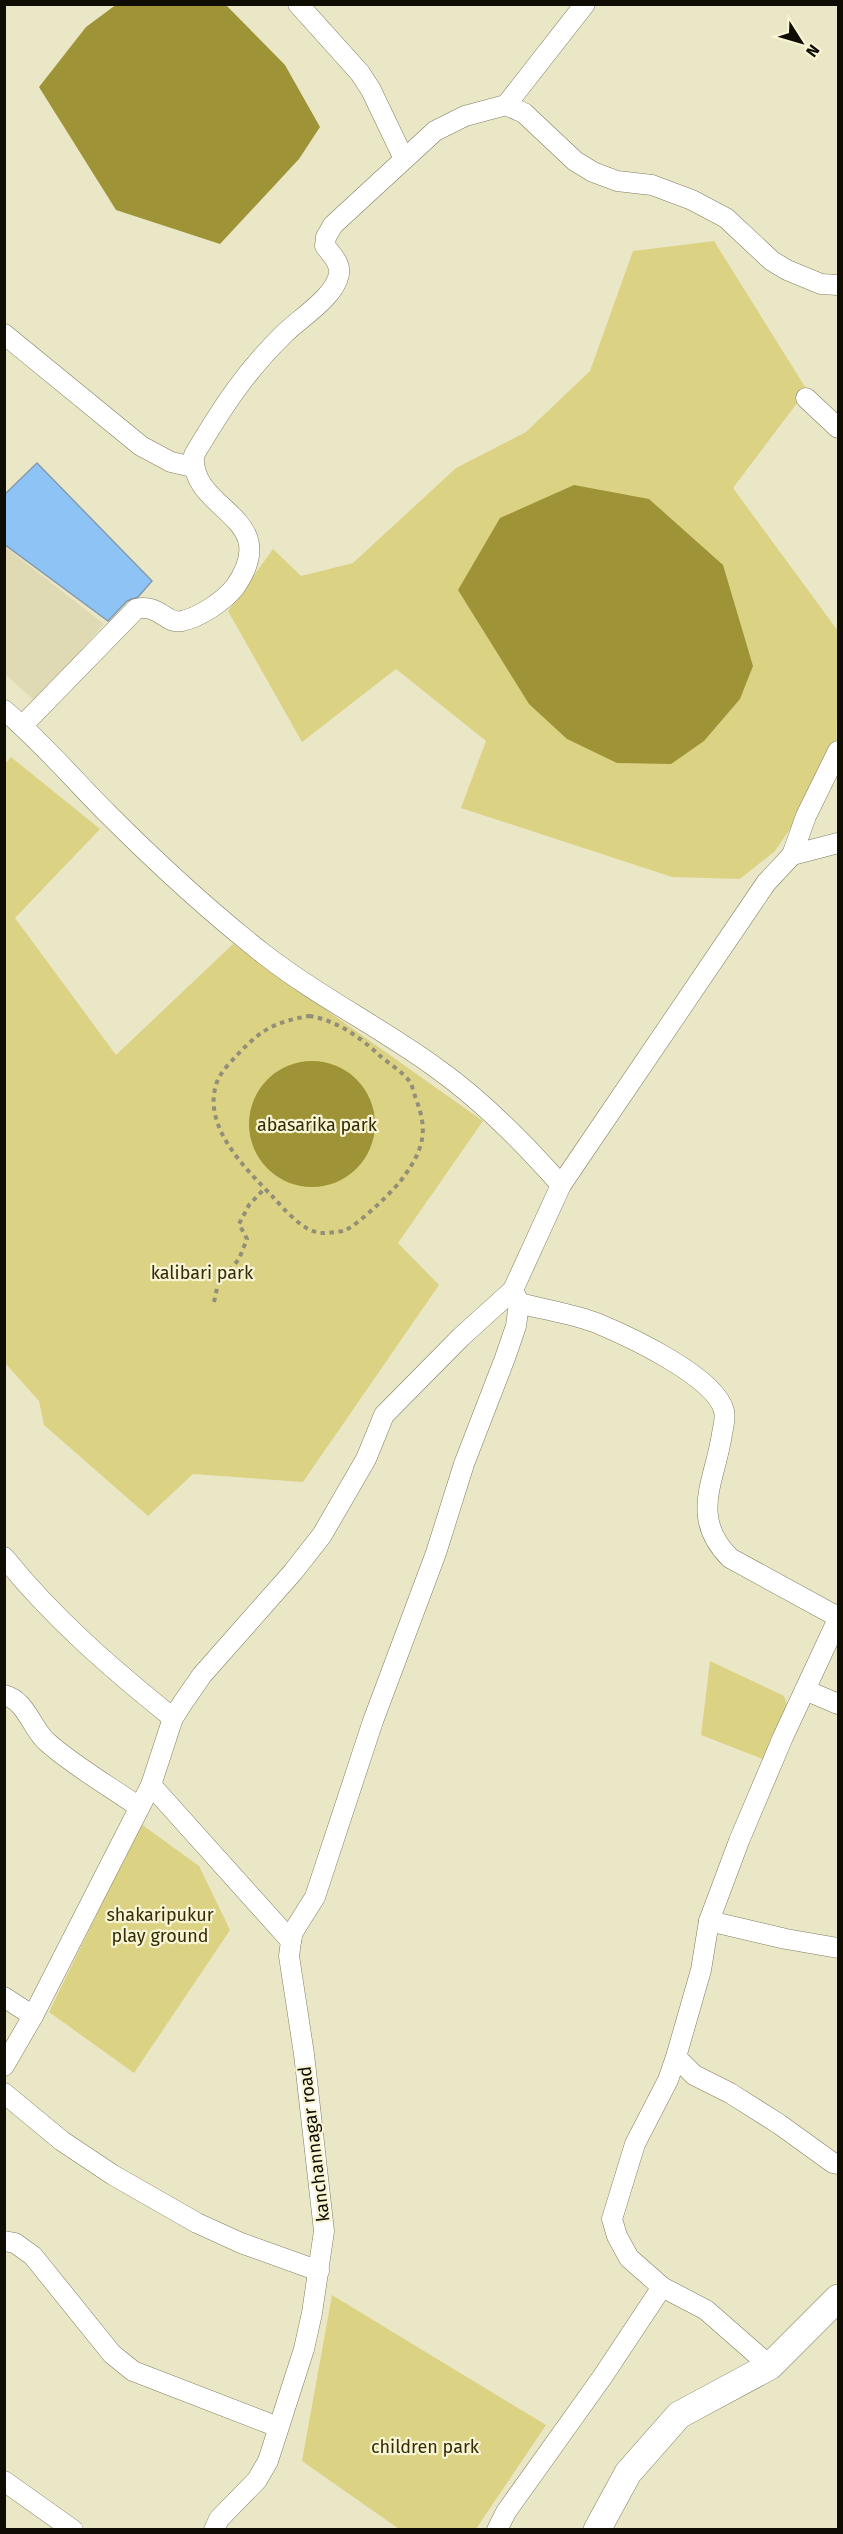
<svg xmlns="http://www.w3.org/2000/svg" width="843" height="2534" font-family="'Fira Sans',sans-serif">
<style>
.built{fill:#dfdab3}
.green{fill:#dcd284}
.water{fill:#9f9337}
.building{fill:#8ec4f5;stroke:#839bb1;stroke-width:1.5}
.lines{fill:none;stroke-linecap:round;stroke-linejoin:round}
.minor-casing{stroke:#807d60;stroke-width:21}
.secondary-casing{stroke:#807d60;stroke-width:28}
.path{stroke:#928f79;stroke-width:4;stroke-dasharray:4.5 4.5;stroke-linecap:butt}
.minor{stroke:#fff;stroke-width:20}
.secondary{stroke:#fff;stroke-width:27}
.labels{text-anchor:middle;stroke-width:4.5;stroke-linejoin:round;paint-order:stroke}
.park-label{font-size:18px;fill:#322d04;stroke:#f8f4d4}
.street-label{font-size:18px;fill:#0e0c03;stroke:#f8f4d4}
</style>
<rect width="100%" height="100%" fill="#eae7c7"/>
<polygon class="built" points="4,546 104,624 36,702 5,674"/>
<g class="green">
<polygon points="714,241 807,390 733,488 838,631 836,778 814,794 775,851 740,879 672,877 461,808 486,741 396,669 302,742 228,611 273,549 301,576 353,563 456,468 526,432 590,371 633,251"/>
<polygon points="11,757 100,829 15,918 116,1055 233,944 483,1121 398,1243 439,1285 303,1482 193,1474 148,1516 44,1425 39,1401 5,1363 4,765"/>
<polygon points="710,1661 784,1696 791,1716 768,1761 701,1735"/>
<polygon points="141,1824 199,1866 230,1930 134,2073 49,2012"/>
<polygon points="332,2295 546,2425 476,2529 399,2529 302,2461"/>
</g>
<g class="water">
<polygon points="117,4 226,5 285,65 320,127 299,159 220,244 116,210 39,87 86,27"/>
<polygon points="574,485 649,499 723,565 753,666 740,699 704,741 671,764 617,763 567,739 529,704 458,590 500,518"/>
<circle cx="312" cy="1124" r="63"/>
</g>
<polygon class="building" points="37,463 152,581 138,597 127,601 108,621 4,544 4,495"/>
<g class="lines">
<g class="minor-casing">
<g id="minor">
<polyline points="298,4 360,73 371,90 404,159"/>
<polyline points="506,105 585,4"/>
<polyline points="4,334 141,446 171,462 193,467"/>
<polyline points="806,398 838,428"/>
<path d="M4,710C41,741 73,779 107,813C156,862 210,912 265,955C320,998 384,1029 439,1070C485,1103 524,1143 561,1185"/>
<path d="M23,725L136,609C159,603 166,625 182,621C200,617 224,601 235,587C285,515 189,512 194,455C222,408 245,372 284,334C300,318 335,297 339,274C341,263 331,254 325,246L326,237L333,225L435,131L465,116L506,105L524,113L575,161L593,172L617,181L652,185L692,200L726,218L772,261L787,270L821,284L838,285"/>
<polyline points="792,855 806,816 838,751"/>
<path d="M519,1303C545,1310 574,1314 599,1324C630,1337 716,1377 724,1411C726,1418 723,1427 722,1434C715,1481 689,1517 730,1558L838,1617"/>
<path d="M4,1557C54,1619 112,1669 173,1718"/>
<polyline points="805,1690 838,1704"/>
<path d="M4,1695C26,1700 32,1729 47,1742C74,1766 109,1786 139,1807"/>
<polyline points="151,1785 291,1941 289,1956 304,2054 324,2231 312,2313 304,2349 268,2461 257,2480 219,2519 214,2530"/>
<polyline points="709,1921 786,1939 838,1948"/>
<polyline points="291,1941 293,1932 315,1897 373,1721 436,1553 464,1464 505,1358 516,1326 519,1303 513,1290"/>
<polyline points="4,1997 33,2016"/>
<polyline points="676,2057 694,2075 730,2093 779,2124 833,2163 838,2164"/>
<polyline points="4,2066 33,2016 151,1785 173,1718 184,1701 202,1675 293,1572 322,1535 366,1459 384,1415 461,1337 513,1290 561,1185 766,883 792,855 838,843"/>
<polyline points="4,2093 62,2141 113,2175 197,2223 241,2243 319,2271"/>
<polyline points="4,2241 15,2243 33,2256 112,2354 133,2371 278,2427"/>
<polyline points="770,2366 706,2310 662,2287 629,2258 617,2236 612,2219 635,2144 668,2080 676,2057 701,1970 709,1921 739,1841 783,1737 838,1619"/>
<polyline points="4,2481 73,2530"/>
<polyline points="497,2530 506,2512 603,2376 662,2287"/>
</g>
</g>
<g class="secondary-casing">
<polyline id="secondary" points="597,2530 628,2473 679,2415 770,2366 838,2298"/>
</g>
<g class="path">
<path d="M309,1016C336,1020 360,1037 379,1055C388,1063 403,1072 410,1082C413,1087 414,1094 416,1099C428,1130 424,1148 405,1175C396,1189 361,1222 346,1230C340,1232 329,1233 323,1233C304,1233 285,1210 273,1197C246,1169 203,1128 216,1085C219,1073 231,1062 239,1053C263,1028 276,1022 309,1016Z"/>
<polyline points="214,1302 218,1284 239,1259 247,1239 239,1224 249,1205 264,1189"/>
</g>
<use href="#minor" class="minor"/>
<use href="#secondary" class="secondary"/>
</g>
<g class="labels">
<g class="park-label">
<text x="317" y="1131">abasarika park</text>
<text x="202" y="1279">kalibari park</text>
<text x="160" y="1921">shakaripukur<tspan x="160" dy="21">play ground</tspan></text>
<text x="425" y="2453">children park</text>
</g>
<g class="street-label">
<text transform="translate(314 2144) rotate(-97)" y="6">kanchannagar road</text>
</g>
</g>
<rect width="843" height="2534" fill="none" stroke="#0e0c03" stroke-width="12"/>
<g transform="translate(801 42) rotate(127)" stroke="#f8f4d4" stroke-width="4.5" paint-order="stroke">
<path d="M0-4.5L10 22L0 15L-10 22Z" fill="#0e0c03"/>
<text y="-9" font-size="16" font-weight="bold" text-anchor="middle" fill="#0e0c03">N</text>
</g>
</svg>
